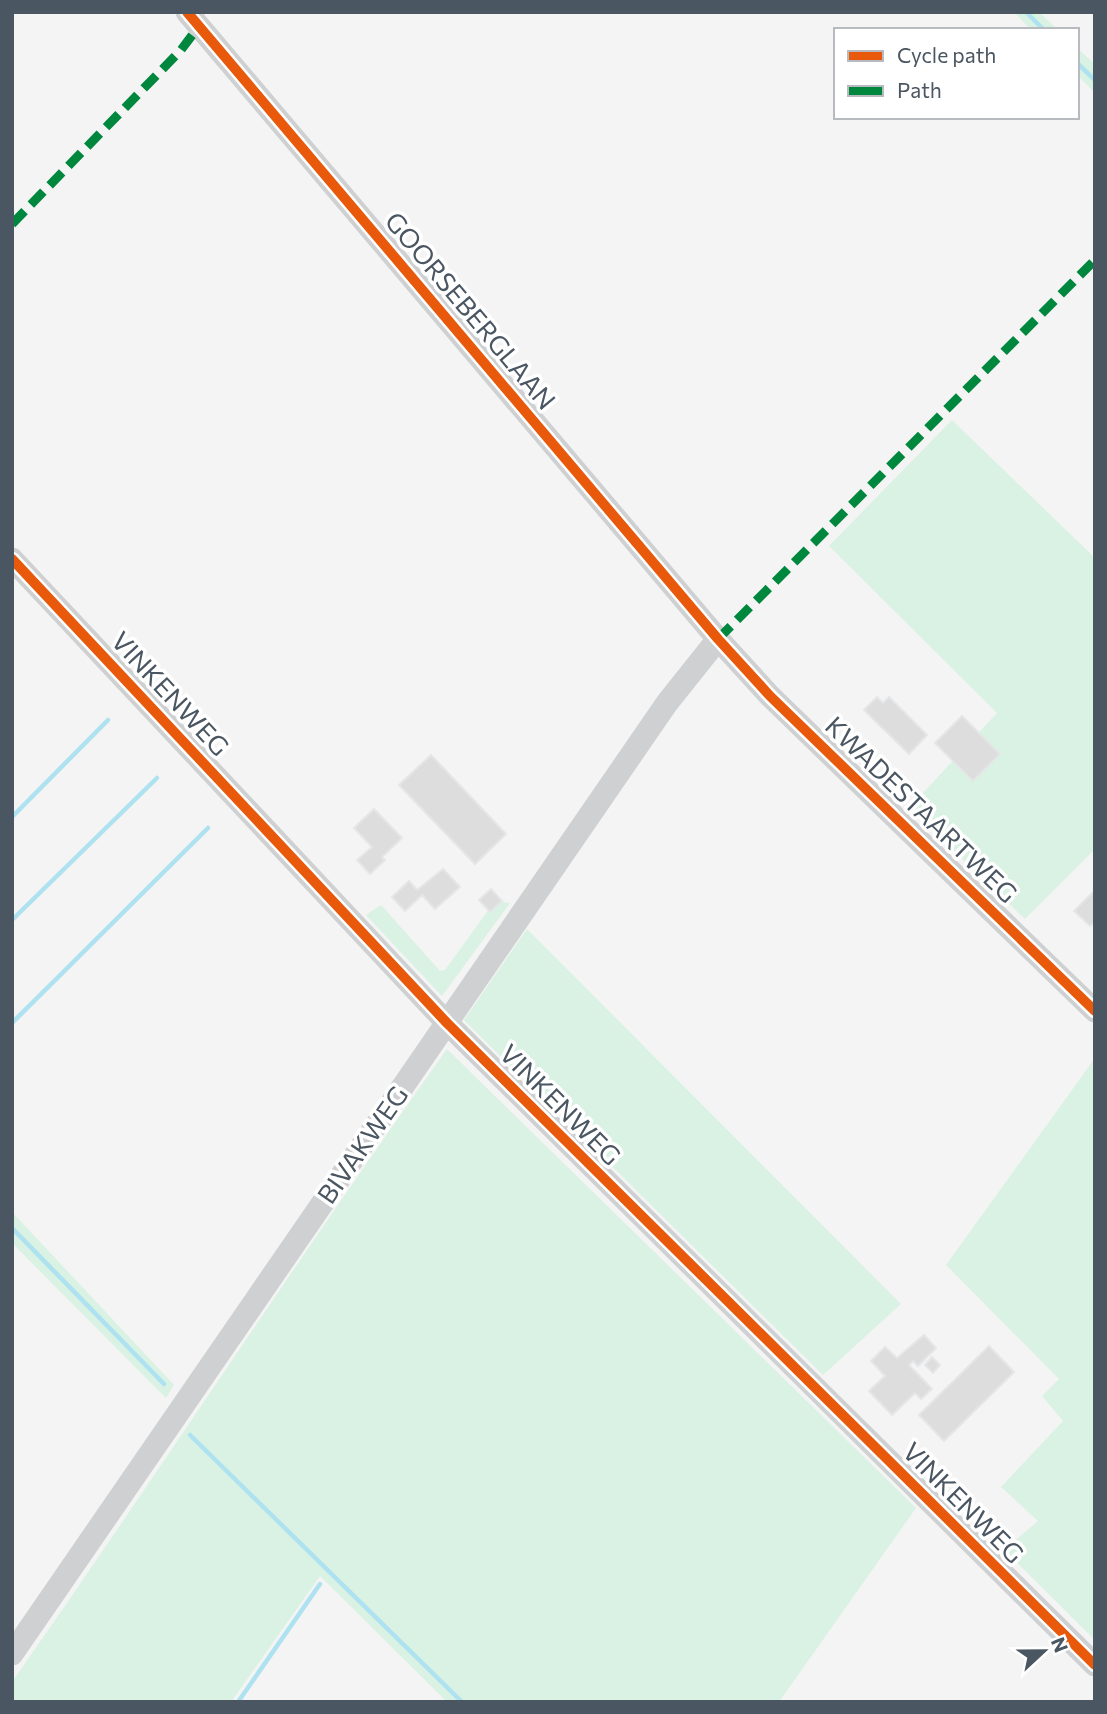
<svg xmlns="http://www.w3.org/2000/svg" width="1107" height="1714" font-family="Commissioner,sans-serif">
<style>
.green{fill:#d9f2e3}
.lines{fill:none;stroke-linecap:round;stroke-linejoin:round}
.stream{stroke:#aee2f0;stroke-width:4.5}
.building{fill:#ddddde;stroke:#e5e6e7;stroke-width:2}
.minor{stroke:#ced0d2;stroke-width:23}
.quiet{stroke:#00873e;stroke-width:9;stroke-dasharray:18 9;stroke-linecap:butt}
.cycleway-casing{stroke:#fff;stroke-width:15}
.cycleway{stroke:#e8590c;stroke-width:10}
.labels{text-anchor:middle;stroke-width:7;stroke-linejoin:round;paint-order:stroke}
.street-label{font-size:26px;fill:#4a5661;stroke:#fff}
</style>
<rect width="100%" height="100%" fill="#f4f4f4"/>
<g class="green">
<polygon points="1014,12 1039,12 1058,30 1031,30"/>
<polygon points="1077,48 1095,64 1095,93 1077,75"/>
<polygon points="952,420 1095,558 1095,849 1025,919 909,808 997,713 829,546"/>
<polygon points="495,901 510,903 442,996 366,915 381,905 440,971 445,970"/>
<polygon points="527,929 901,1304 823,1375 464,1020"/>
<path d="M447,1049L916,1508L779,1702H447L320,1576L231,1702H12V1682C159,1472 298,1258 447,1049Z"/>
<polygon points="1095,1058 1095,1640 1004,1550 1038,1521 1001,1487 1063,1421 1042,1396 1059,1379 946,1265"/>
<polygon points="12,1212 174,1385 166,1398 12,1243"/>
</g>
<g class="lines">
<g class="stream">
<polyline points="1026,12 1044,30"/>
<polyline points="1077,63 1095,80"/>
<polyline points="12,817 108,720"/>
<polyline points="12,920 157,778"/>
<polyline points="12,1023 208,828"/>
<polyline points="12,1228 164,1384"/>
<polyline points="190,1435 462,1702"/>
<polyline points="238,1702 320,1584"/>
</g>
</g>
<g class="building">
<polygon points="877,697 883,703 889,697 927,735 909,754 864,710"/>
<polygon points="962,716 1000,754 973,781 935,743"/>
<polygon points="431,755 506,834 475,864 399,785"/>
<polygon points="374,809 402,838 382,857 385,860 370,874 357,860 372,847 354,828"/>
<polygon points="443,869 460,887 435,909 422,895 405,911 392,897 409,881 417,890"/>
<polygon points="491,889 502,901 490,912 479,900"/>
<polygon points="1095,890 1095,922 1090,926 1074,911"/>
<polygon points="924,1335 936,1348 918,1366 913,1361 909,1365 932,1389 921,1399 915,1393 892,1415 869,1391 885,1376 871,1361 885,1347 897,1358"/>
<polygon points="989,1346 1014,1372 944,1441 919,1415"/>
<polygon points="932,1357 940,1365 933,1373 925,1365"/>
</g>
<g class="lines">
<g class="minor">
<polyline points="187,12 718,639 770,696 1095,1011"/>
<polyline points="12,559 447,1023 1095,1665"/>
<polyline points="12,1654 667,703 718,639"/>
</g>
<g class="quiet">
<polyline points="12,224 181,50 199,26"/>
<polyline points="718,639 1095,260"/>
</g>
<g class="cycleway-casing">
<g id="cycleway">
<polyline points="187,12 718,639 770,696 1095,1011"/>
<polyline points="12,559 447,1023 1095,1665"/>
</g>
</g>
<use href="#cycleway" class="cycleway"/>
</g>
<g class="labels">
<g class="street-label">
<text transform="translate(470 311) rotate(50)" y="9">GOORSEBERGLAAN</text>
<text transform="translate(170 694) rotate(47)" y="9">VINKENWEG</text>
<text transform="translate(921 810) rotate(44)" y="9">KWADESTAARTWEG</text>
<text transform="translate(560 1105) rotate(45)" y="9">VINKENWEG</text>
<text transform="translate(363 1145) rotate(-55)" y="9">BIVAKWEG</text>
<text transform="translate(963 1503) rotate(45)" y="9">VINKENWEG</text>
</g>
</g>
<rect width="1107" height="1714" fill="none" stroke="#4a5661" stroke-width="28"/>
<rect x="834" y="28" width="245" height="91" fill="#ffffff" stroke="#b7bbc0" stroke-width="2"/>
<rect x="848" y="51" width="35" height="10" fill="#e8590c" stroke="#b7bbc0" stroke-width="2"/>
<text x="897" y="63" font-size="21" fill="#4a5661">Cycle path</text>
<rect x="848" y="86" width="35" height="10" fill="#00873e" stroke="#b7bbc0" stroke-width="2"/>
<text x="897" y="98" font-size="21" fill="#4a5661">Path</text>
<g transform="translate(1044 1651) rotate(68)" stroke="#ffffff" stroke-width="5" paint-order="stroke">
<path d="M0-5L12 26L0 18L-12 26Z" fill="#4a5661"/>
<text y="-10" font-size="19" font-weight="bold" text-anchor="middle" fill="#4a5661">N</text>
</g>
</svg>
